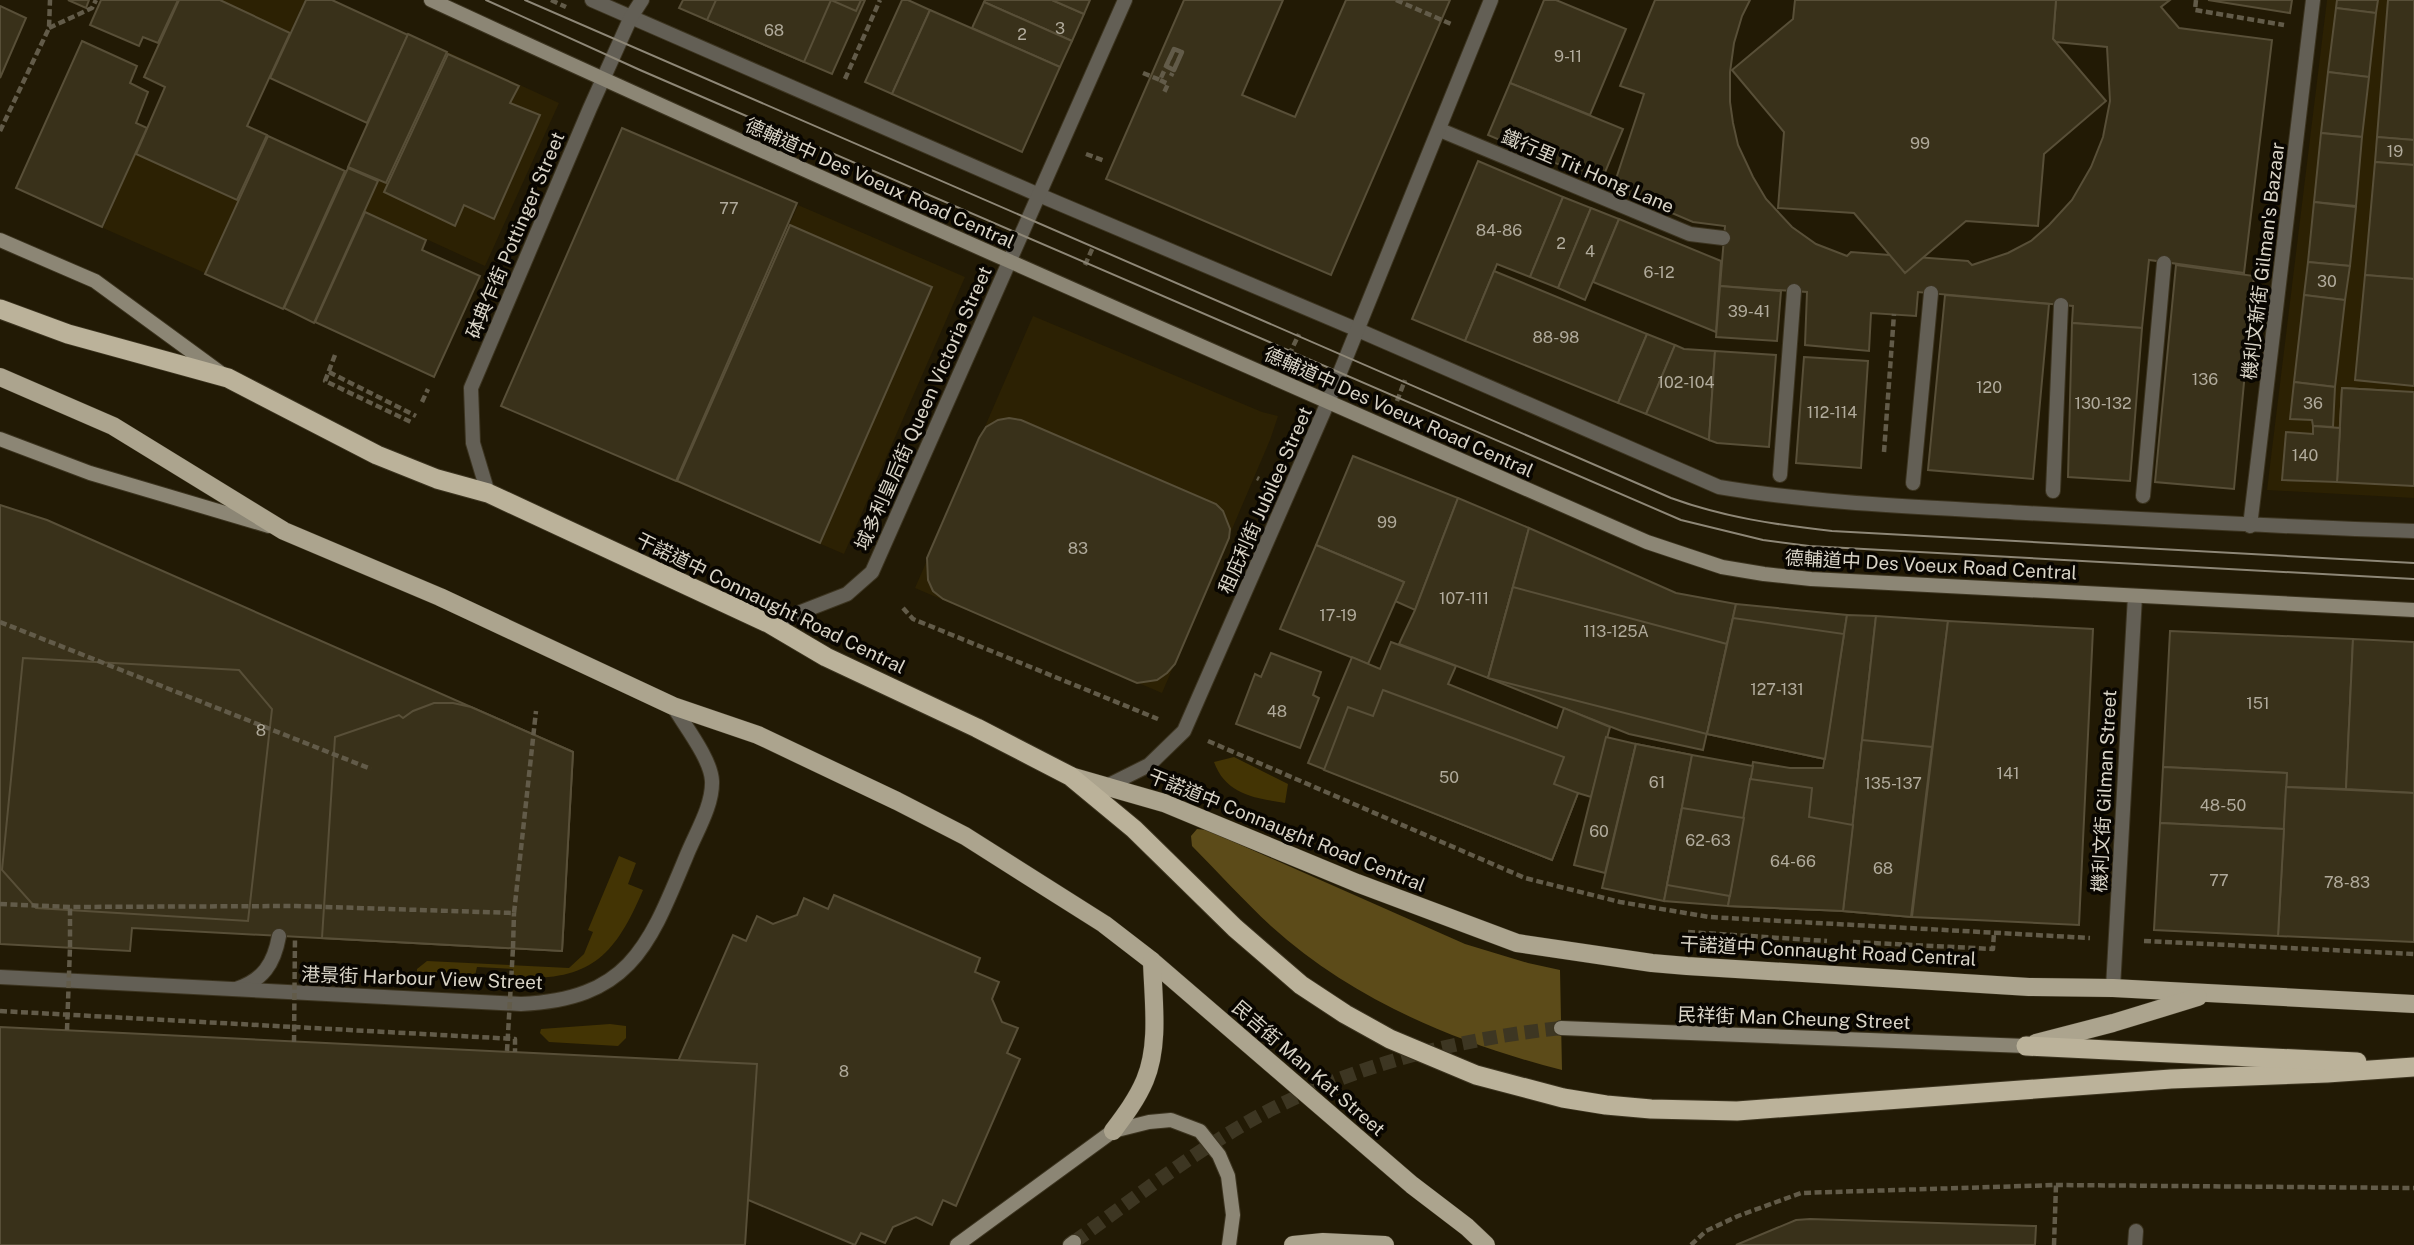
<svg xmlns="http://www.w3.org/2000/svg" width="2414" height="1245" font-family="'Public Sans','Noto Sans TC',sans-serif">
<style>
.built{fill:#2c2103}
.green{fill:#433404}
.forest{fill:#5c4b19}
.building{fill:#39311a;stroke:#584f38;stroke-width:2}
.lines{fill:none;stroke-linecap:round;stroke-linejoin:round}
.secondary-tunnel{stroke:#3d3622;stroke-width:14;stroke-dasharray:14 7;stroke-linecap:butt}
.service-casing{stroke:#3c3420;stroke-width:16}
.pedestrian-casing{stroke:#3c3420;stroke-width:16}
.minor-casing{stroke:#3c3420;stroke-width:16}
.tertiary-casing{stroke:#3c3420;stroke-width:16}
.secondary-casing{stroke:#3c3420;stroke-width:16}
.primary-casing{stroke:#3c3420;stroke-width:19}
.trunk-casing{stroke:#3c3420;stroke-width:21}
.path{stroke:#625b49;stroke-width:4.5;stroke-dasharray:7 3.5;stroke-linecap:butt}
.service{stroke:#635f55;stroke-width:14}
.pedestrian{stroke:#635f55;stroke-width:14}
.minor{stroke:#635f55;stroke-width:14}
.tertiary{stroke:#635f55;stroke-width:14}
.secondary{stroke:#8c8675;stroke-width:14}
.primary{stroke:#aca48e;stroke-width:18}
.trunk{stroke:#bbb29a;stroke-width:19}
.tram{stroke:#8e8777;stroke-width:2}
.path-bridge{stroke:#625b49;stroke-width:4.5;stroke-dasharray:7 3.5;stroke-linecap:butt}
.labels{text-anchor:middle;stroke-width:7;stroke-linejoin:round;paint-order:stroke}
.number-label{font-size:16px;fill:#b1ab9c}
.street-label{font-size:19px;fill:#d9d4c7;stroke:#090601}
</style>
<rect width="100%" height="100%" fill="#221a05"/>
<g class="built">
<polygon points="178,0 305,0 247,125 267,135 205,273 103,228 165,88 143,77"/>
<polygon points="2327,0 2414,0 2414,498 2267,490"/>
<polygon points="448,52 559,103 485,266 365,211 379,181 387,184"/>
<polygon points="798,205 965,277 844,554 676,482"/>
<polygon points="1033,316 1262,412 1278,416 1270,440 1162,693 915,588"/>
</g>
<g class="green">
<path d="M1234,757L1288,784L1285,803C1255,798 1226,795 1214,762Z"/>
<path d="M619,856L636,863L628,884L643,890C614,958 590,981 513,978V969L477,967L475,976L417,973V969L427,961L569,968L584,954L593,932L588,930Z"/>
<polygon points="610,1024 626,1026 626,1038 618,1046 549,1042 540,1033 541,1029"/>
</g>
<path class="forest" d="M1197,829L1207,830L1465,944L1528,963L1560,970L1562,1070C1456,1043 1353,1000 1271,926C1244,901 1218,872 1192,846L1191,836Z"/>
<g class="building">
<polygon points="68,0 89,0 86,8"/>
<polygon points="101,0 178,0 158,43 143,37 139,46 90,25"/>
<polygon points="179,0 220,0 290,33 247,126 267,135 237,200 136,154 165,87 144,77"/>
<polygon points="306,0 332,0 408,35 367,123 270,78"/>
<polygon points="683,0 865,0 832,74 679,8"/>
<polygon points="716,0 861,0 856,11 831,0 804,62 707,20"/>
<polygon points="902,0 908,0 930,10 892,94 865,82"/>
<polygon points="985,0 1052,0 1084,14 1072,41 984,2"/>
<polygon points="1052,0 1090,0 1084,14"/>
<polygon points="1184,0 1283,0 1242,95 1295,117 1346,0 1450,0 1331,275 1106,179"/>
<polygon points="1544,0 1556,0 1626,29 1590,115 1510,83"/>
<polygon points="1655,0 1750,0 1742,16 1734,43 1730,72 1730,102 1733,123 1738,145 1753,177 1766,199 1792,227 1816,244 1847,256 1851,252 1968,261 1972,265 2008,253 2031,241 2049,225 2072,200 2091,167 2103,137 2110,101 2107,47 2056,42 2053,39 2056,0 2170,0 2161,7 2179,28 2272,40 2244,273 2149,260 2142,328 2072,323 2073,306 1918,292 1916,316 1871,313 1869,351 1805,345 1807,292 1720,286 1725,226 1693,222 1613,188 1644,94 1620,86"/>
<polygon points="1795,0 2056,0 2053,39 2106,101 2044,154 2038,226 1966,221 1905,273 1854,213 1778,208 1784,132 1732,70 1793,19"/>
<polygon points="2208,0 2292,0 2290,13"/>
<polygon points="2337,0 2378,0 2376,13 2336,8"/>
<polygon points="2388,0 2414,0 2414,140 2377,137"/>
<polygon points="984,2 1072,41 1060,67 972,28"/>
<polygon points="0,6 26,18 0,78"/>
<polygon points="2336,8 2376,13 2369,77 2328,72"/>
<polygon points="930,10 1060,67 1022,152 892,94"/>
<polygon points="408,34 447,52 386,183 348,167"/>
<polygon points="82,41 137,66 130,83 148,92 136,123 147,128 102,227 16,188"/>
<polygon points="448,54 519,86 510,103 540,115 494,219 464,205 455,226 384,192"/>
<polygon points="2328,72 2369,77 2362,137 2321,133"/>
<polygon points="1510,83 1623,129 1601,182 1488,135"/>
<polygon points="622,128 797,203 676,481 501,406"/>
<polygon points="2321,133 2362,137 2356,206 2314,202"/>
<polygon points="268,136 345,171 283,309 205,274"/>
<polygon points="2377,137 2414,140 2414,165 2375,162"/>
<polygon points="1478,161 1563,197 1530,277 1497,264 1465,341 1412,319"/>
<polygon points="2375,162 2414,165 2414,279 2365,275"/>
<polygon points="348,168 378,181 314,323 284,308"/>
<polygon points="1563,197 1591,208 1558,288 1530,277"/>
<polygon points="2314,202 2356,207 2350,266 2308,262"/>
<polygon points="1591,208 1619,219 1585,300 1558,288"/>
<polygon points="365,212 426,240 422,250 480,276 434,377 315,322"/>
<polygon points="1619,219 1721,261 1716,332 1593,282"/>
<polygon points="790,225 932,287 820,543 677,481"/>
<polygon points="2308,262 2350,266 2345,300 2304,295"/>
<polygon points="2176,265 2254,276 2234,489 2155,482"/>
<polygon points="1494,271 1647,334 1618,403 1465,341"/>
<polygon points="2365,275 2414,279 2414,386 2355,380"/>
<polygon points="1720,286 1781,291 1777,341 1716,337"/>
<polygon points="1945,295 2049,304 2033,479 1928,470"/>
<polygon points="2304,295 2345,300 2335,387 2294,382"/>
<polygon points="2072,323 2142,328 2130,481 2068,477"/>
<polygon points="1647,334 1675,345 1646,414 1618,403"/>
<polygon points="1675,345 1684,349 1715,351 1709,440 1646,414"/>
<polygon points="1715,351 1776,355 1769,447 1717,443 1709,440"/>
<polygon points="1804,357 1868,361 1861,468 1796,463"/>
<polygon points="2294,382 2335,387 2333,427 2313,426 2312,420 2290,419"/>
<polygon points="2342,388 2394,391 2394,397 2414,398 2414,480 2337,476"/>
<polygon points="2342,388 2414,392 2414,486 2337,482"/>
<polygon points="1009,418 1021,420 1216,504 1223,511 1230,529 1229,538 1175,664 1167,673 1157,680 1137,683 943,599 933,591 928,580 927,558 979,438 986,427 998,420"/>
<polygon points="2313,426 2340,428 2337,482 2282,480 2286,432 2313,434"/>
<polygon points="1353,456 1458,498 1415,610 1395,601 1404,582 1316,545"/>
<polygon points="1458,498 1529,528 1488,678 1399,644 1415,610"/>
<polygon points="0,505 47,520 573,752 562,951 132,928 130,951 0,944"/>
<polygon points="1529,528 1676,593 1736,604 1703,750 1629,734 1488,678"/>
<polygon points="1316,545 1404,582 1368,664 1280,629"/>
<polygon points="1513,587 1727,644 1707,734 1488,678"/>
<polygon points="1736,604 1847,615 1825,759 1707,734"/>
<polygon points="1847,615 1876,616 1843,911 1728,906 1753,762 1790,768 1823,768"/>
<polygon points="1876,616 1948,621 1911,917 1843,911"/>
<polygon points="1733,618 1844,634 1825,759 1707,734"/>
<polygon points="1948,621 2093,629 2079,925 1912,917"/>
<polygon points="2170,631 2353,639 2346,789 2286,787 2287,773 2163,767"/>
<polygon points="2353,639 2414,642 2414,793 2346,789"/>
<polygon points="1391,642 1456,666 1448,684 1557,728 1564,708 1610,727 1591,797 1578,793 1552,860 1308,763 1352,657 1380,669"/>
<polygon points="1271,653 1321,672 1313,695 1319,698 1300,748 1236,724 1255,674 1261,677"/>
<polygon points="23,658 239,670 272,709 248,921 36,908 2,870"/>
<polygon points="1383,690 1564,757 1554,784 1578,793 1552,860 1324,770 1348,707 1373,716"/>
<polygon points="434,703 453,703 471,707 573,752 562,951 322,938 335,737 399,715 403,718 413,711"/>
<polygon points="1606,737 1636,744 1605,873 1574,865"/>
<polygon points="1862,740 1932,747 1911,917 1843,911"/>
<polygon points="1636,744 1692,755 1672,862 1612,847"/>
<polygon points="1636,744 1692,755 1664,901 1602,888"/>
<polygon points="1692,755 1753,766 1728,906 1664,901"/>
<polygon points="2163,767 2287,773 2284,829 2160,823"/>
<polygon points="1750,779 1812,788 1809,817 1853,825 1843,911 1728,906"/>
<polygon points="2286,787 2414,793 2414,942 2278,936"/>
<polygon points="1682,808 1744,818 1730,896 1667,885"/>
<polygon points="2160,823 2284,829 2278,936 2154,930"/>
<polygon points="834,895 980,958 975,972 999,982 992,999 1002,1022 1018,1028 1007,1053 1020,1059 956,1206 943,1200 932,1225 916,1217 893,1227 885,1243 861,1233 855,1245 708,1183 714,1169 690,1158 697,1143 688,1119 672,1112 682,1088 669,1082 733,935 746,941 757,916 773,924 797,915 804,898 828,909"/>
<polygon points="0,1027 757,1064 745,1245 0,1245"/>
<polygon points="1810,1219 2036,1226 2035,1245 1736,1245 1796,1220"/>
</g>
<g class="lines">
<path class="secondary-tunnel" d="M1074,1242C1139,1195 1203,1144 1274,1108C1365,1062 1460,1039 1561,1028"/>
<g class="service-casing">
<g id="service">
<polyline points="592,0 1039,195 1358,330"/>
<path d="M236,989C263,980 274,964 279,936"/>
</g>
</g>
<g class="pedestrian-casing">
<g id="pedestrian">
<polyline points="1440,130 1690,234 1723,238"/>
<polyline points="1780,475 1794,291"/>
<polyline points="1913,483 1931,293"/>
<polyline points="2053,491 2061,305"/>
<polyline points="2143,496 2164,263"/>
<polyline points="2250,526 2313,0"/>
</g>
</g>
<g class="minor-casing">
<g id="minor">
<polyline points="2113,988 2135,596"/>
<polyline points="2135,1245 2136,1231"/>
</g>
</g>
<g class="tertiary-casing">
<g id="tertiary">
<path d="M1358,330L1719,487C1820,504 1923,507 2026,513C2155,520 2285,527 2414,531"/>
<polyline points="488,493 473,443 471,388 590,108 631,17 642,0"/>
<polyline points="770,624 847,594 872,572 1125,0"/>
<polyline points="1109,785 1149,765 1184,731 1328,402 1491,0"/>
<path d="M0,977L521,1004C630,999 649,946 686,857C695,834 713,806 712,781C711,759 685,726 673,706"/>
</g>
</g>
<g class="secondary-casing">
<g id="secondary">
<path d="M431,0C834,186 1240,363 1647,542L1722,567L1764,574L1811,579L2414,610"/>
<polyline points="0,240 95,281 222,374"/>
<polyline points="0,439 90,473 269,526"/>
<polyline points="1561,1028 2026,1046"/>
<polyline points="957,1245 1113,1131 1149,1122 1171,1120 1200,1131 1219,1155 1228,1176 1233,1215 1229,1245"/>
<polyline points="1070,1245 1074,1242"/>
</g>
</g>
<g class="primary-casing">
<g id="primary">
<polyline points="0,377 113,426 284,531 440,597 673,706 758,735 897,801 965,836 1104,924 1152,961 1412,1185 1467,1227 1486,1245"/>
<polyline points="1070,776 1164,803 1357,883 1517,943 1652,963 1687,966 2029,987 2113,988 2414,1004"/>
<polyline points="2036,1043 2113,1023 2198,997"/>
<path d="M1113,1131C1125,1115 1137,1099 1145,1080C1160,1044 1153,999 1152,961"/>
<polyline points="1293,1245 1323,1242 1385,1245"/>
</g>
</g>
<g class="trunk-casing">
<g id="trunk">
<polyline points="0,309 68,334 228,378 377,455 437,479 488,493 770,624 826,657 977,728 1070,776 1134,829 1235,928 1301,985 1345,1014 1390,1039 1476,1075 1563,1098 1606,1105 1651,1109 1737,1111 2171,1079 2327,1073 2414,1067"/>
<polyline points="2026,1046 2357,1062"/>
</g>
</g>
<g class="path">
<polyline points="551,0 566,7"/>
<polyline points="1396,0 1451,24"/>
<polyline points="2196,0 2195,10 2284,25"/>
<polyline points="49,28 92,8 96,0"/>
<polyline points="1143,73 1160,80 1174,49 1182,52 1174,70 1166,66 1174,49 1182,52 1174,70 1166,66 1174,49 1182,52 1174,70 1166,66 1174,49 1182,52 1171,76"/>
<polyline points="845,79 880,0"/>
<polyline points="1160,80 1168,84 1163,95"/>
<polyline points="0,131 49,28 50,0"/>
<polyline points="1086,154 1105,161"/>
<polyline points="1085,265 1093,247"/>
<polyline points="335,355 325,381 413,423"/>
<polyline points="1289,355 1299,334"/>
<polyline points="329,372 416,416"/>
<polyline points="1397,401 1405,380"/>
<polyline points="422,402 428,389"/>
<polyline points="1884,452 1894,314"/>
<polyline points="1257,478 1259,479"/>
<polyline points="903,608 913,619 1158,719"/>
<polyline points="0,622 371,769"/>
<polyline points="1208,741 1525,878 1620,902 1709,917 2090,938"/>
<polyline points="1688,932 1827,941"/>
<polyline points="2144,941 2414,954"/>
<polyline points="1853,942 1993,949 1994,932"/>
<polyline points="70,947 70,907"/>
<polyline points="513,948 514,913"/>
<polyline points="0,1011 515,1039 515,1052"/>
<polyline points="1691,1245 1706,1231 1738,1216 1801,1193 2056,1185 2414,1188"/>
<polyline points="2054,1245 2056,1185"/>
</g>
<use href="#service" class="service"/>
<use href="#pedestrian" class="pedestrian"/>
<use href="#minor" class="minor"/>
<use href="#tertiary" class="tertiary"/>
<use href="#secondary" class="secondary"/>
<use href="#primary" class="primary"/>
<use href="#trunk" class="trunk"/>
<g class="tram">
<polyline points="486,0 640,70 1681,520 1763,540 1809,546 2414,579"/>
<path d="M525,0L1671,498C1723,517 1777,525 1832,531L2414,563"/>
</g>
<g class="path-bridge">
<polyline points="0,904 70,907 296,906 514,913 536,711"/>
<polyline points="67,1030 70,947"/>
<polyline points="294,1042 295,937"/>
<polyline points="507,1051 513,948"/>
</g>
</g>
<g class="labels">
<g class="number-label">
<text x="1060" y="34">3</text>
<text x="774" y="36">68</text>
<text x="1022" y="40">2</text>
<text x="1568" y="62">9-11</text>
<text x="1920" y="149">99</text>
<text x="2395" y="157">19</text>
<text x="729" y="214">77</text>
<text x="1499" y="236">84-86</text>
<text x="1561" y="249">2</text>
<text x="1590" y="257">4</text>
<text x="1659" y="278">6-12</text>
<text x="2327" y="287">30</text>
<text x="1749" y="317">39-41</text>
<text x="1556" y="343">88-98</text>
<text x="2205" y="385">136</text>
<text x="1686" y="388">102-104</text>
<text x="1989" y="393">120</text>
<text x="2103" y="409">130-132</text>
<text x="2313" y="409">36</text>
<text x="1832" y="418">112-114</text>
<text x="2305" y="461">140</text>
<text x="1387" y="528">99</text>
<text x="1078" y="554">83</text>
<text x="1464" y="604">107-111</text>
<text x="1338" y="621">17-19</text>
<text x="1616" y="637">113-125A</text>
<text x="1777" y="695">127-131</text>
<text x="2258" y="709">151</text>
<text x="1277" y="717">48</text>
<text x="261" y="736">8</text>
<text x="2008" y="779">141</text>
<text x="1449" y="783">50</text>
<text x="1657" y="788">61</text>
<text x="1893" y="789">135-137</text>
<text x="2223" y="811">48-50</text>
<text x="1599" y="837">60</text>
<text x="1708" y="846">62-63</text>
<text x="1793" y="867">64-66</text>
<text x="1883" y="874">68</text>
<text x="2219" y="886">77</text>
<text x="2347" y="888">78-83</text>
<text x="844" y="1077">8</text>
</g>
<g class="street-label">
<text transform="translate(1588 171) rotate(23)" y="7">鐵行里 Tit Hong Lane</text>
<text transform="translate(880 183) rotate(24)" y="7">德輔道中 Des Voeux Road Central</text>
<text transform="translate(515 235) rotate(-67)" y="7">砵典乍街 Pottinger Street</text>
<text transform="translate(2263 261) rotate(-83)" y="7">機利文新街 Gilman's Bazaar</text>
<text transform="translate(923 408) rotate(-66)" y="7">域多利皇后街 Queen Victoria Street</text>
<text transform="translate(1399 412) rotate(24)" y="7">德輔道中 Des Voeux Road Central</text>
<text transform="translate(1265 500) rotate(-66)" y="7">租庇利街 Jubilee Street</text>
<text transform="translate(1931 565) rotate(3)" y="7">德輔道中 Des Voeux Road Central</text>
<text transform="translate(771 603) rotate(26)" y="7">干諾道中 Connaught Road Central</text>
<text transform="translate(2104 791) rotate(-87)" y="7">機利文街 Gilman Street</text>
<text transform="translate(1287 830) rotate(22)" y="7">干諾道中 Connaught Road Central</text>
<text transform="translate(1828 951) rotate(3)" y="7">干諾道中 Connaught Road Central</text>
<text transform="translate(422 978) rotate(2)" y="7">港景街 Harbour View Street</text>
<text transform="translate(1794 1018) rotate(2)" y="7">民祥街 Man Cheung Street</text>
<text transform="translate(1309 1068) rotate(41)" y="7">民吉街 Man Kat Street</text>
</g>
</g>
</svg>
